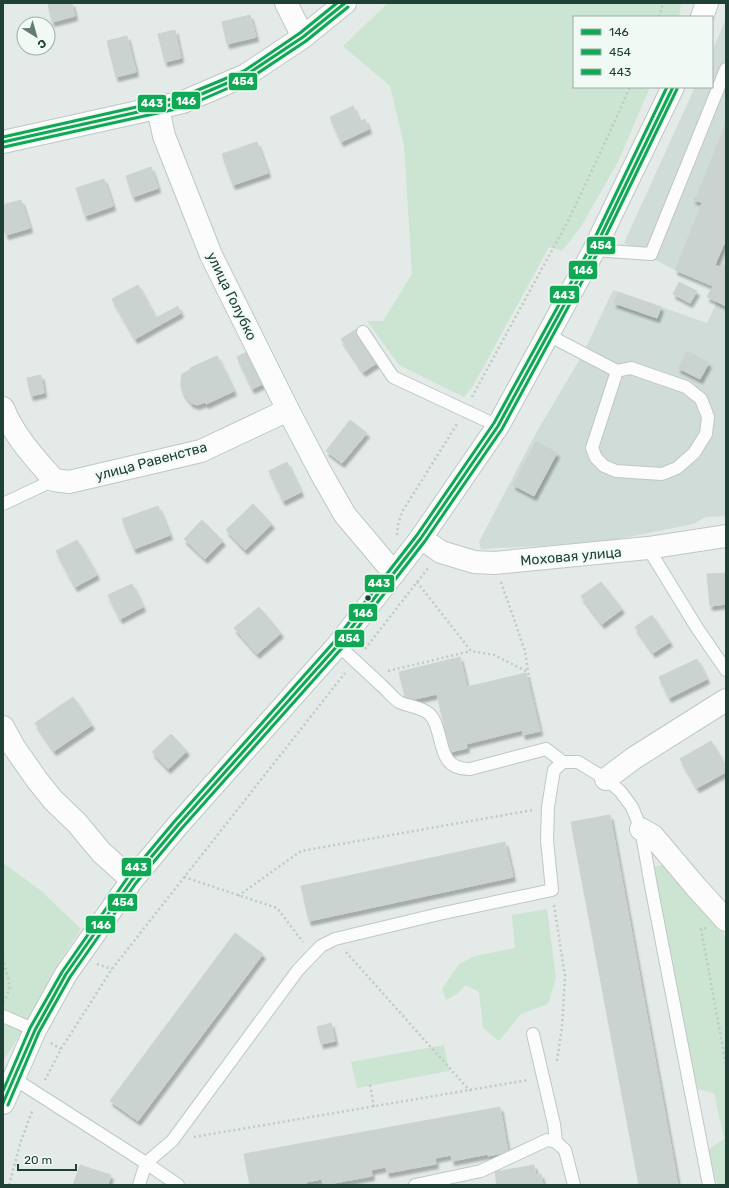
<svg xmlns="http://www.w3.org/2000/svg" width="729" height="1188" font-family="Rubik,sans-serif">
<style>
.built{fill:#d0dcd7}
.green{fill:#cbe5d2}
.building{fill:#cbd3d0;stroke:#ccd3d0;filter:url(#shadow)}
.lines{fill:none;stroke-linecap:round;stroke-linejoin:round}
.lane-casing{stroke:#c0c7c4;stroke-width:14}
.street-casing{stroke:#c0c7c4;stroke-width:24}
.secondary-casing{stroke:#bec8c4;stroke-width:24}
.path{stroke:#c0cac5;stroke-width:2.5;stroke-dasharray:2 3;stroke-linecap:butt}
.lane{stroke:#fbfcfb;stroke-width:12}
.street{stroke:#fbfcfb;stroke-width:22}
.secondary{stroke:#fbfcfb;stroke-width:22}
.bus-1-casing{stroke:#f1f9f5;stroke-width:6}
.bus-2-casing{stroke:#f1f9f5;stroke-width:6}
.bus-3-casing{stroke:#f1f9f5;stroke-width:6}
.bus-1{stroke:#10a855;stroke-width:3}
.bus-2{stroke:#10a855;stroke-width:3}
.bus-3{stroke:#10a855;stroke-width:3}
.bus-dot{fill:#1f4035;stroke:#f1f9f5;stroke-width:1.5}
.labels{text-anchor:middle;stroke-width:4;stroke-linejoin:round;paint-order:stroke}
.street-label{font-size:14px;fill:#1f4035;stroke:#f1f9f5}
.line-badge{stroke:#f1f9f5;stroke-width:1.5}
.badge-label{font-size:11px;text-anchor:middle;font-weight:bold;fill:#fff}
</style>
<defs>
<filter id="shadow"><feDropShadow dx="2.5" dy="4.5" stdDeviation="1" flood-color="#0004"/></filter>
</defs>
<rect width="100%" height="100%" fill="#e3eae7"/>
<polygon class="built" points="726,19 726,516 706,517 693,524 599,543 481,549 479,542 536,433 583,354 613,290 707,323 717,302 707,297 712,286 675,270 624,243 695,87 712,87 712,51"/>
<g class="green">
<polygon points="388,3 681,3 679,17 574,17 574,87 650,87 618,162 580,228 562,251 549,247 473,386 464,397 399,365 367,321 383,321 412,274 404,145 390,86 343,46"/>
<polygon points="3,863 40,890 81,929 61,959 18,1038 3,1061"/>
<polygon points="668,864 723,929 724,936 726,936 726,1185 719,1185 709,1171 705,1152 724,1139 714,1093 694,1088 649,868"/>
<polygon points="547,909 556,978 548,1004 521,1014 499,1041 483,1028 479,992 466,985 457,994 446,1000 442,989 459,964 475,956 515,948 512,915"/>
<polygon points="444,1045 449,1071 357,1088 351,1062"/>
</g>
<g class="building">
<polygon points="50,3 72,3 75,16 52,22 48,4"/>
<polygon points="250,15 256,37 227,44 222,22"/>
<polygon points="175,30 181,58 165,62 158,34"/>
<polygon points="127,36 136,72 116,77 107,41"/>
<polygon points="353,106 360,122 365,119 369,129 341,142 330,117"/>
<polygon points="726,123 726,239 715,265 722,268 723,264 726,266 726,306 707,297 713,286 675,270 702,203 693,199 694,197 696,198"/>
<polygon points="257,142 268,173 233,185 222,154"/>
<polygon points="151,167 158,188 133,197 126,176"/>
<polygon points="104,179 113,206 85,216 76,188"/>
<polygon points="21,200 30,228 6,235 3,225 3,205"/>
<polygon points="679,282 697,291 690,303 673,294"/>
<polygon points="138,285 156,318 178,306 181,313 135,339 112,299"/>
<polygon points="618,292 661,307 657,318 614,303"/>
<polygon points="358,328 380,361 363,372 341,339"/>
<polygon points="251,350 267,382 252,389 237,357"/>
<polygon points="687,351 709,363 700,379 678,368"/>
<polygon points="217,356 234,391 206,404 205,402 197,405 191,403 183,393 181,387 181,380 182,374 190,370 190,368"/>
<polygon points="41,375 44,393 31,396 27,378"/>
<polygon points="350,420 367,433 342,463 326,451"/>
<polygon points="536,441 557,453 534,496 513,485"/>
<polygon points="287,462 301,492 283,501 269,471"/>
<polygon points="253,504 272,524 245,550 226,530"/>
<polygon points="158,506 170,535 134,549 122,519"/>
<polygon points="202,520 223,541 205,559 184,539"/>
<polygon points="77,540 97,575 75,587 56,551"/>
<polygon points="726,573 726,604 710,606 707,574"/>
<polygon points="601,582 622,609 602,624 581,596"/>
<polygon points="132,584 143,607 120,619 108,595"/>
<polygon points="259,607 281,633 257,654 234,628"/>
<polygon points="652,615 670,642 653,653 635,627"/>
<polygon points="460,657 467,687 526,673 540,731 523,735 522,730 466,744 467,748 450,752 437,694 406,701 399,672"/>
<polygon points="697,659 707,679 669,698 659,677"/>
<polygon points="73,697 92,725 54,751 35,723"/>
<polygon points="171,734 187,751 168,769 152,752"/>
<polygon points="711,741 726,767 726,772 697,788 680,759"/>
<polygon points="610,815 673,1157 678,1185 639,1185 571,822"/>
<polygon points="505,842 513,877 309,921 301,886"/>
<polygon points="235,933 263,954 138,1121 110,1101"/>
<polygon points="331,1023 335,1041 321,1044 317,1027"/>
<polygon points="500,1107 508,1152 488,1156 488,1154 452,1161 451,1155 435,1158 436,1164 387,1173 386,1167 371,1170 372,1176 323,1185 322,1179 306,1182 307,1185 250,1185 244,1154"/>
<polygon points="80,1165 111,1175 108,1185 73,1185"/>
<polygon points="534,1165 536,1175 541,1174 543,1185 497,1185 495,1172"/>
</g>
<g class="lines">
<g class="lane-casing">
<g id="lane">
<polyline points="594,250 651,254 726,69"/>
<polyline points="363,332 393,377 498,426"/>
<polyline points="548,335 617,371 631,368 686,387 701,399 708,417 706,434 694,453 677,468 662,474 616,471 604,466 596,458 592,448 617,371"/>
<polyline points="3,504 54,480"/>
<polyline points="648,548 697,628 726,670"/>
<path d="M338,645C352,658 367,672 381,685C387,690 393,698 399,702C409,707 425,707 432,717C445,736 436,770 470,769L546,749L563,762"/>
<polyline points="3,1016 35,1030"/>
<polyline points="533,1034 554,1124 556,1142"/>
<polyline points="13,1078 146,1163 178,1185"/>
<polyline points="139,1185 146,1163 172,1141 298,970 321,946 335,939 439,914 552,890 547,840 548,807 554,770 563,762 578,762 606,779 620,791 632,807 641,829 651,886 709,1185"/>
<polyline points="415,1185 481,1171 547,1140 556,1142 565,1150 574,1185"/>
</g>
</g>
<g class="street-casing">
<g id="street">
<polyline points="286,3 303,37"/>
<polyline points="158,108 164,136 211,255 288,410 321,473 345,515 394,573"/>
<path d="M3,408C14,436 35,458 54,480L69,482L201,451L288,410"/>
<polyline points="421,538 441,552 474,562 494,563 648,548 726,536"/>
<polyline points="3,727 14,747 37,780 53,800 77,823 101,852 132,880"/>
<polyline points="606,779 634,758 726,700"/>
<polyline points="641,829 653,836 696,887 726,920"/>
</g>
</g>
<g class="secondary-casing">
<g id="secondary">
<polyline points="702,17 707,3"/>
<polyline points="3,142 183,102 246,75 303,37 345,3"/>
<polyline points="3,1103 35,1030 66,974 132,880 178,825 338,645 421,538 498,426 594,250 673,87"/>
</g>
</g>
<g class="path">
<polyline points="659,17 663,3"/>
<polyline points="472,397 569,219 610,132 630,87"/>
<polyline points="397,535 398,525 402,512 457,424"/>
<polyline points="417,582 471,651 494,655 528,672 542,734"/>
<polyline points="501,582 525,651 528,672"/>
<polyline points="365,649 428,568"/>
<polyline points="388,671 471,651"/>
<polyline points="184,877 277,908 303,942"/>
<polyline points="238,896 301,851 533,810"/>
<polyline points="554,905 565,976 562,1027 557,1061"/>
<polyline points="706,928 701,929 726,1065"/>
<polyline points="346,952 470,1091"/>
<polyline points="3,958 10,987 4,1002"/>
<polyline points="97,964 112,969"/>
<polyline points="51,1043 61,1049"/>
<polyline points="45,1080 61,1049 112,969 345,673"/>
<polyline points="370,1085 374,1107"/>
<polyline points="194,1137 528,1080"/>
<polyline points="9,1185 21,1141 33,1109"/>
</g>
<use href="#lane" class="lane"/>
<use href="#street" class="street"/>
<use href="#secondary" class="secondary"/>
<g class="bus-1-casing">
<g id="bus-1">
<polyline points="3,142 183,102 246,75 303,37 345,3"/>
<polyline points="3,1103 35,1030 66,974 132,880 178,825 338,645 421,538 498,426 594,250 673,87"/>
</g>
</g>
<g class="bus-2-casing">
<g id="bus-2">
<polyline points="4,147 185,107 249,79 306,41 348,7"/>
<polyline points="8,1105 39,1032 70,977 136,883 182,828 342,648 425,541 502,429 598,252 677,89"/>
</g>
</g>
<g class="bus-3-casing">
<g id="bus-3">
<polyline points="3,137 181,97 244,71 300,33 337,3"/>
<polyline points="3,1091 30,1028 62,972 128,877 174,822 334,642 417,535 494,423 590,248 667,87"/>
</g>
</g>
<use href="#bus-1" class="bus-1"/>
<use href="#bus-2" class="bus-2"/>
<use href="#bus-3" class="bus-3"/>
</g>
<circle class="bus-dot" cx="368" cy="598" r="3.5"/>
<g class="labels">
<g class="street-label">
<text transform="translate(232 296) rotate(64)" y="5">улица Голубко</text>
<text transform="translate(151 461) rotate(-15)" y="5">улица Равенства</text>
<text transform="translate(571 556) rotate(-5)" y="5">Моховая улица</text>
</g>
</g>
<g class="line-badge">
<rect x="228" y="72" width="30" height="19" rx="4" fill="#10a855"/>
<rect x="171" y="91" width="30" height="19" rx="4" fill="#10a855"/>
<rect x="137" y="94" width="30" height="19" rx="4" fill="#10a855"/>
<rect x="586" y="236" width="30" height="19" rx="4" fill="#10a855"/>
<rect x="568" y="260" width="30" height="20" rx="4" fill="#10a855"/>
<rect x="549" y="285" width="31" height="19" rx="4" fill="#10a855"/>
<rect x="364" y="574" width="31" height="19" rx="4" fill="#10a855"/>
<rect x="348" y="603" width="30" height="19" rx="4" fill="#10a855"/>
<rect x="334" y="629" width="31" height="19" rx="4" fill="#10a855"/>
<rect x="121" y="857" width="31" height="20" rx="4" fill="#10a855"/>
<rect x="107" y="893" width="31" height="19" rx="4" fill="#10a855"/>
<rect x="85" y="915" width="31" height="19" rx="4" fill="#10a855"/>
</g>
<g class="badge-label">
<text x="243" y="85">454</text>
<text x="186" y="105">146</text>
<text x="152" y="107">443</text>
<text x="601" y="249">454</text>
<text x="583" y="274">146</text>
<text x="564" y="299">443</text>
<text x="379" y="587">443</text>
<text x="363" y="617">146</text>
<text x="349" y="642">454</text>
<text x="136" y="871">443</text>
<text x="123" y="906">454</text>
<text x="101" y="929">146</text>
</g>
<rect width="729" height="1188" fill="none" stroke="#1f4035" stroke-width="8"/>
<rect x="573" y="16" width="140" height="72" fill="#f1f9f5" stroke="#9dafa8"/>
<rect x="581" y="29" width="20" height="6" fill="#10a855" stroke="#9dafa8"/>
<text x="609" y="36" font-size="12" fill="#1f4035">146</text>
<rect x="581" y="49" width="20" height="6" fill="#10a855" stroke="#9dafa8"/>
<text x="609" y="56" font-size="12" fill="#1f4035">454</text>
<rect x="581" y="69" width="20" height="6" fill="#10a855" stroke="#9dafa8"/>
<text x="609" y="76" font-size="12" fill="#1f4035">443</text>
<g transform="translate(36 36) rotate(143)"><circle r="19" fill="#f1f9f5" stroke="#9dafa8"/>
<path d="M0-3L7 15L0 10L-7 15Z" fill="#647c73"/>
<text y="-6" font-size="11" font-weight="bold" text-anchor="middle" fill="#1f4035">С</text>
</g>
<path d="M18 1164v6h58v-6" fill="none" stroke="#1f4035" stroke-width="2"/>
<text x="24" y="1164" font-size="12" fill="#1f4035" stroke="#f1f9f5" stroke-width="3" paint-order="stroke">20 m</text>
</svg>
